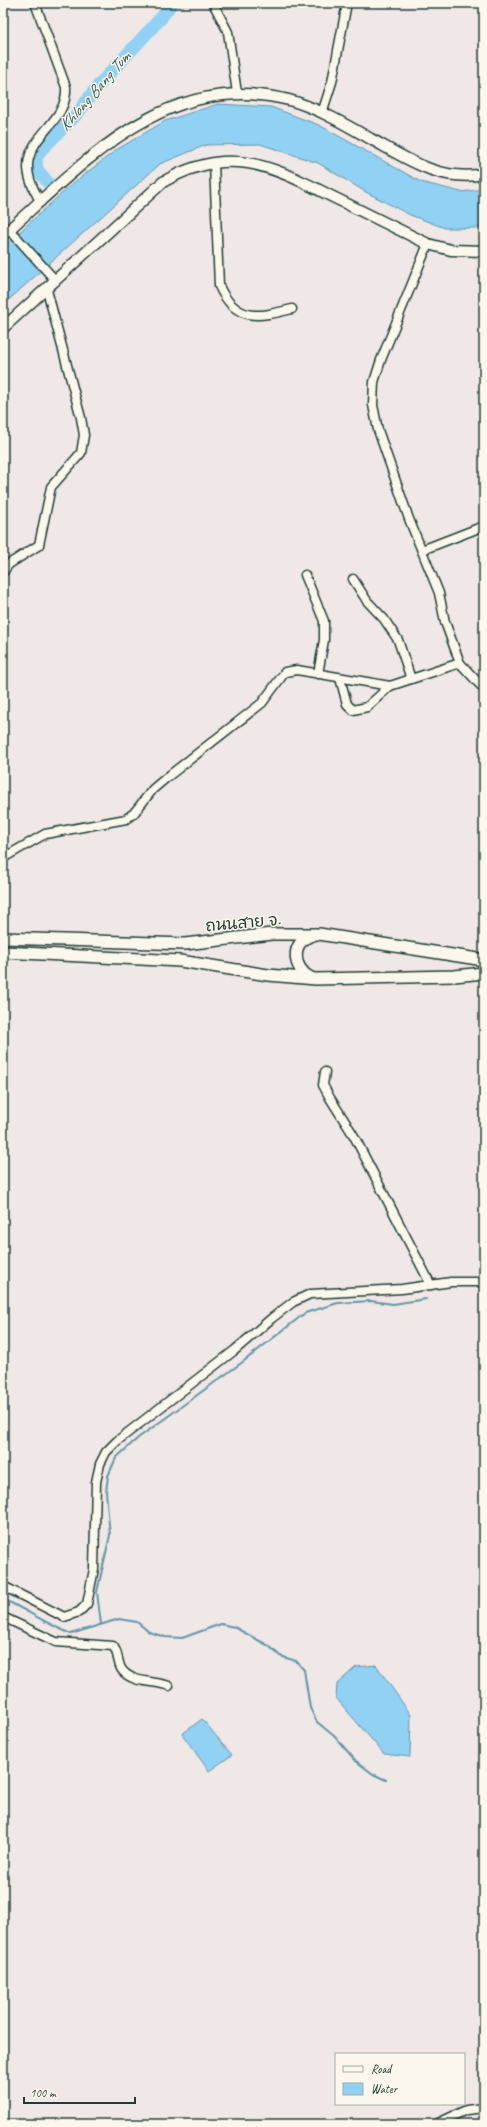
<svg xmlns="http://www.w3.org/2000/svg" width="487" height="2127" font-family="Caveat,'Playpen Sans Thai',sans-serif">
<style>
.water{fill:#91d1f3;stroke:#6396a7}
.lines{fill:none;stroke-linecap:round;stroke-linejoin:round}
.stream{stroke:#6396a7;stroke-width:2}
.river{stroke:#91d1f3;stroke-width:13}
.minor-casing{stroke:#1f3d34;stroke-width:11}
.tertiary-casing{stroke:#1f3d34;stroke-width:13}
.secondary-casing{stroke:#1f3d34;stroke-width:14}
.minor{stroke:#fbf7ec;stroke-width:8}
.tertiary{stroke:#fbf7ec;stroke-width:10}
.secondary{stroke:#fbf7ec;stroke-width:11}
.labels{text-anchor:middle;stroke-width:3;stroke-linejoin:round;paint-order:stroke}
.street-label{font-size:16px;fill:#1f3d34;stroke:#fbf7ec}
.water-label{font-size:17px;font-style:italic;fill:#365b5a;stroke:#fbf7ec}
</style>
<rect width="100%" height="100%" fill="#f0e7e7"/>
<filter id="ink" filterUnits="userSpaceOnUse"><feTurbulence type="fractalNoise" baseFrequency=".025" numOctaves="2"/><feDisplacementMap in="SourceGraphic" scale="8" xChannelSelector="R" yChannelSelector="G"/><feConvolveMatrix kernelMatrix="1 2 1 2 8 2 1 2 1" color-interpolation-filters="sRGB"/></filter>
<g filter="url(#ink)">
<g class="water">
<polygon points="218,104 271,107 319,125 421,182 461,192 484,189 484,228 445,228 410,215 364,191 318,163 260,144 206,145 160,164 3,305 3,247 72,184 116,150 165,121"/>
<polygon points="376,1665 411,1715 410,1757 384,1754 336,1698 337,1684 356,1667"/>
<polygon points="202,1719 232,1755 209,1771 182,1734"/>
</g>
<g class="lines">
<g class="stream">
<path d="M3,1599C26,1610 47,1624 71,1634L119,1619L137,1622L149,1632L165,1637L182,1638L221,1624L234,1627L269,1646L280,1656L296,1661L304,1670L310,1708L317,1722L334,1736L356,1761L373,1774L386,1780"/>
<polyline points="101,1624 97,1592 110,1535 106,1492 108,1476 116,1458 138,1438 244,1361 305,1313 338,1303 371,1301 393,1304 426,1299"/>
</g>
<polyline class="river" points="49,184 37,169 36,159 40,151 77,114 98,86 161,18 172,3"/>
<g class="minor-casing">
<g id="minor">
<path d="M35,3L66,87C69,132 0,140 41,202"/>
<polyline points="213,3 228,32 237,93"/>
<polyline points="322,113 332,82 347,3"/>
<path d="M214,163L219,286C236,323 259,317 292,309"/>
<polyline points="9,229 56,281"/>
<polyline points="428,244 381,360 374,382 373,405 378,430 409,519 439,593 445,622 460,663 484,689"/>
<polyline points="422,550 484,526"/>
<polyline points="3,572 9,564 39,545 51,487 81,453 84,435 81,418 47,290"/>
<polyline points="305,575 324,621 324,640 318,674"/>
<polyline points="353,579 367,601 384,619 398,640 411,679"/>
<polyline points="340,678 347,704 353,710 367,707 390,686"/>
<polyline points="3,858 45,834 126,819 134,813 153,789 166,778 262,703 285,672 297,670 390,686 460,663"/>
<polyline points="325,1072 323,1085 330,1098 354,1136 431,1285"/>
<polyline points="3,1586 64,1617 79,1612 87,1604 94,1569 96,1482 100,1464 106,1452 117,1441 235,1350 272,1318 293,1302 310,1294 402,1289 451,1282 484,1282"/>
<path d="M3,1617L56,1642L113,1646C119,1653 117,1663 122,1670C133,1684 154,1680 169,1686"/>
<polyline points="436,2124 466,2110 484,2108"/>
</g>
</g>
<g class="tertiary-casing">
<g id="tertiary">
<path d="M3,235C85,162 167,69 289,100C318,108 346,125 371,139C409,160 440,182 484,174"/>
<path d="M3,328L163,182C231,142 275,168 337,199C367,214 398,229 428,244L451,250L484,251"/>
</g>
</g>
<g class="secondary-casing">
<g id="secondary">
<polyline points="3,938 185,944 272,934 319,934 484,960"/>
<polyline points="3,952 180,961 268,975 316,979 454,976 484,973"/>
<path d="M311,978C292,969 290,941 313,935"/>
</g>
</g>
<use href="#minor" class="minor"/>
<use href="#tertiary" class="tertiary"/>
<use href="#secondary" class="secondary"/>
</g>
</g>
<g class="labels">
<g class="street-label">
<text transform="translate(243 922) rotate(-5)" y="6">ถนนสาย จ.</text>
</g>
<g class="water-label">
<text transform="translate(94 91) rotate(-49)" y="6">Khlong Bang Tum</text>
</g>
</g>
<rect width="487" height="2127" fill="none" stroke="#fbf7ec" stroke-width="16"/>
<rect x="8" y="8" width="471" height="2111" fill="none" stroke="#1f3d34" stroke-width="1.5" filter="url(#ink)"/>
<rect x="335" y="2053" width="130" height="52" fill="#fbf7ec" stroke="#a3ada2"/>
<rect x="343" y="2066" width="20" height="6" fill="#fbf7ec" stroke="#a3ada2"/>
<text x="371" y="2073" font-size="12" fill="#1f3d34">Road</text>
<rect x="343" y="2083" width="20" height="12" fill="#91d1f3" stroke="#a3ada2"/>
<text x="371" y="2093" font-size="12" fill="#1f3d34">Water</text>
<path d="M24 2097v6h111v-6" fill="none" stroke="#1f3d34" stroke-width="2"/>
<text x="30" y="2097" font-size="12" fill="#1f3d34" stroke="#fbf7ec" stroke-width="3" paint-order="stroke">100 m</text>
</svg>
